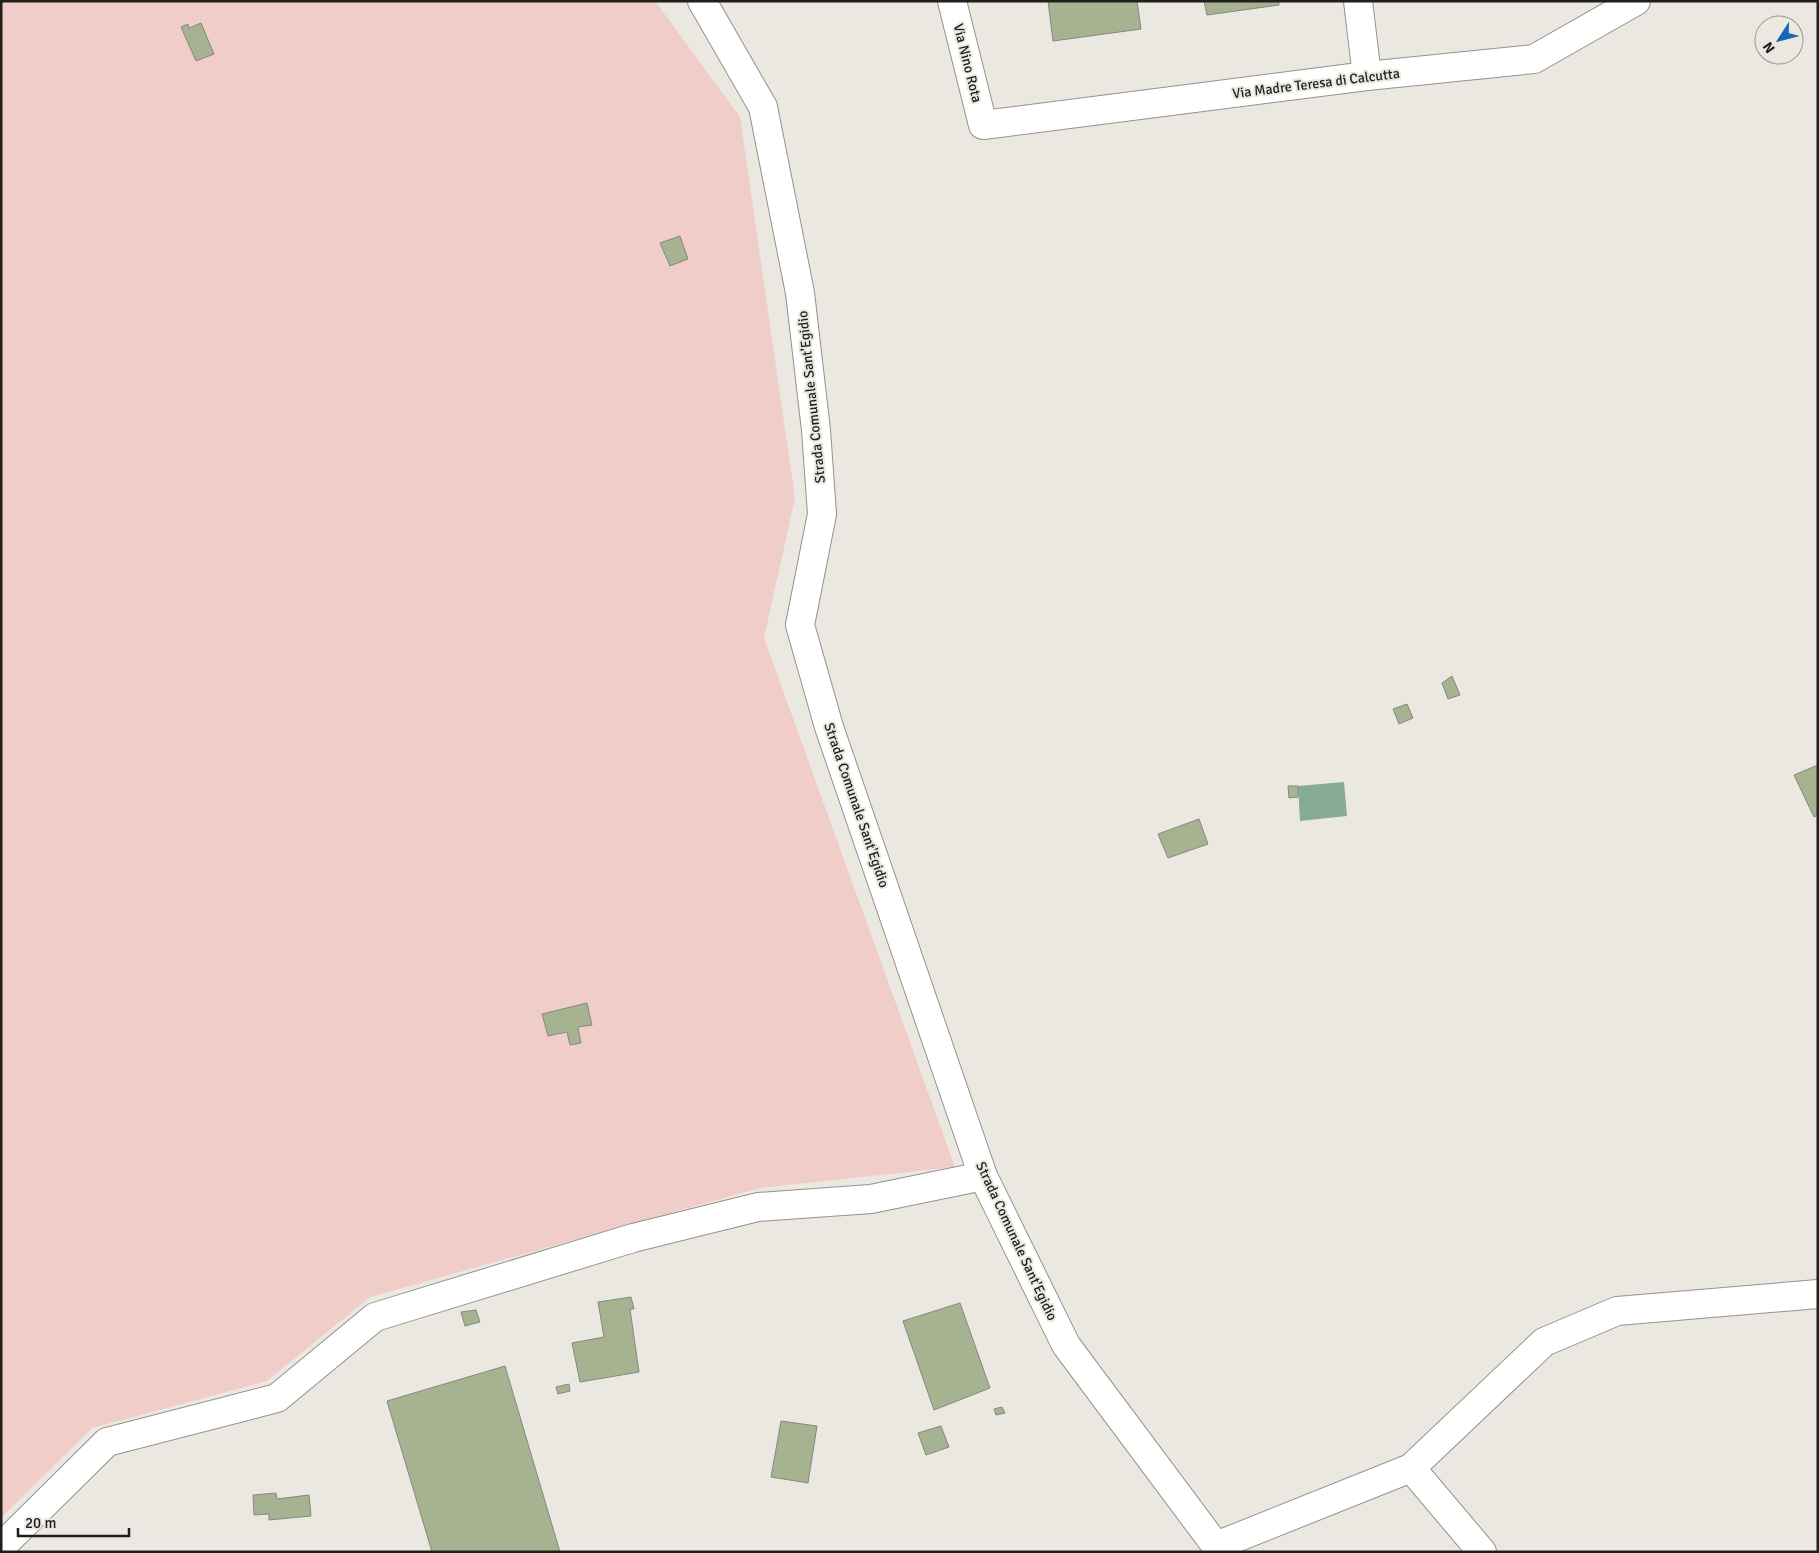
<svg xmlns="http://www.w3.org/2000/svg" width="1819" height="1553" font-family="Signika,sans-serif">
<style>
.green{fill:#f1cdc9}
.water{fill:#88ab94}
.building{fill:#a7b390;stroke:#858881}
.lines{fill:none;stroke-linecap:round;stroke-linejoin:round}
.minor-casing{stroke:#94928c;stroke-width:30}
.minor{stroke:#fff;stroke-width:28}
.labels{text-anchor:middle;stroke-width:4;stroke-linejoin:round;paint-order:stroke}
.street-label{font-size:14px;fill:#201f1c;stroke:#eae8e0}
</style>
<rect width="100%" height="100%" fill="#eae8e0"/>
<polygon class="green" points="1,1 655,1 740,117 795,498 764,638 955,1167 760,1188 370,1297 267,1381 92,1428 1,1518"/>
<polygon class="water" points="1344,782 1347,816 1300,821 1298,786"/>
<g class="building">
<polygon points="1048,1 1137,1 1141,29 1053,41"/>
<polygon points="1204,1 1279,1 1279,5 1207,15"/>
<polygon points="201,23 214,54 196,61 181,27 188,24 189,28"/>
<polygon points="680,236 688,259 670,266 660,243"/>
<polygon points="1452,676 1460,695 1448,699 1442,683"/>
<polygon points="1407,704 1413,718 1399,724 1393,709"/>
<polygon points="1818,765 1818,815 1814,817 1794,775"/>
<polygon points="1288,786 1298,786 1298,797 1289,798"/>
<polygon points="1199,819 1208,844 1168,858 1158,834"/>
<polygon points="587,1003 592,1025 578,1027 581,1043 570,1045 567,1032 548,1036 542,1014"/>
<polygon points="631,1297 634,1309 630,1309 639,1372 580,1382 572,1343 604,1337 598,1302"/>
<polygon points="960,1303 990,1388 934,1410 903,1321"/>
<polygon points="476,1310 480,1322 465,1326 461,1312"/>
<polygon points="505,1366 560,1552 432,1552 387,1401"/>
<polygon points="569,1384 570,1391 558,1394 556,1387"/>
<polygon points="1002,1407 1005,1413 996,1415 994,1409"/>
<polygon points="781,1421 817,1426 808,1483 771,1477"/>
<polygon points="941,1426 949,1447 926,1455 918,1433"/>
<polygon points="276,1493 277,1499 309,1495 311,1516 269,1520 269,1514 254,1515 253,1495"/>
</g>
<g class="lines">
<g class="minor-casing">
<g id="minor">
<polyline points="702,1 763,107 800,293 816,430 822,514 800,625 829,727 983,1176 1066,1345 1216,1546 1217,1552"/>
<polyline points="952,1 983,125 1367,76 1534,59 1636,1"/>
<polyline points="1358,1 1367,76"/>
<polyline points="1411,1468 1544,1342 1617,1311 1818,1294"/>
<polyline points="1216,1546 1411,1468 1482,1552"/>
<polyline points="1,1547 107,1442 277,1398 375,1317 633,1238 758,1207 871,1199 983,1176"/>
</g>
</g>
<use href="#minor" class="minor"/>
</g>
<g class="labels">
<g class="street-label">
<text transform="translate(968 63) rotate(76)" y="5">Via Nino Rota</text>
<text transform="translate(1316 83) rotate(-7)" y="5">Via Madre Teresa di Calcutta</text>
<text transform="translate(811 397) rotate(-96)" y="5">Strada Comunale Sant'Egidio</text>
<text transform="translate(857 805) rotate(71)" y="5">Strada Comunale Sant'Egidio</text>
<text transform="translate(1017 1241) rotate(65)" y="5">Strada Comunale Sant'Egidio</text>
</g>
</g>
<rect width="1819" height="1553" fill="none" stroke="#201f1c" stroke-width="5"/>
<g transform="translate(1779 40) rotate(234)"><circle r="24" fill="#eae8e0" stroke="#999892"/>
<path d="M0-4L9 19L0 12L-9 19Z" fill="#1668b6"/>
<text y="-8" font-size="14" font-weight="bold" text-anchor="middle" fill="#201f1c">N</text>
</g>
<path d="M18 1528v8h111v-8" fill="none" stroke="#201f1c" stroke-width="2.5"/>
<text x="25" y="1528" font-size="15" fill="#201f1c" stroke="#eae8e0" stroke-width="4" paint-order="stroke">20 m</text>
</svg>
